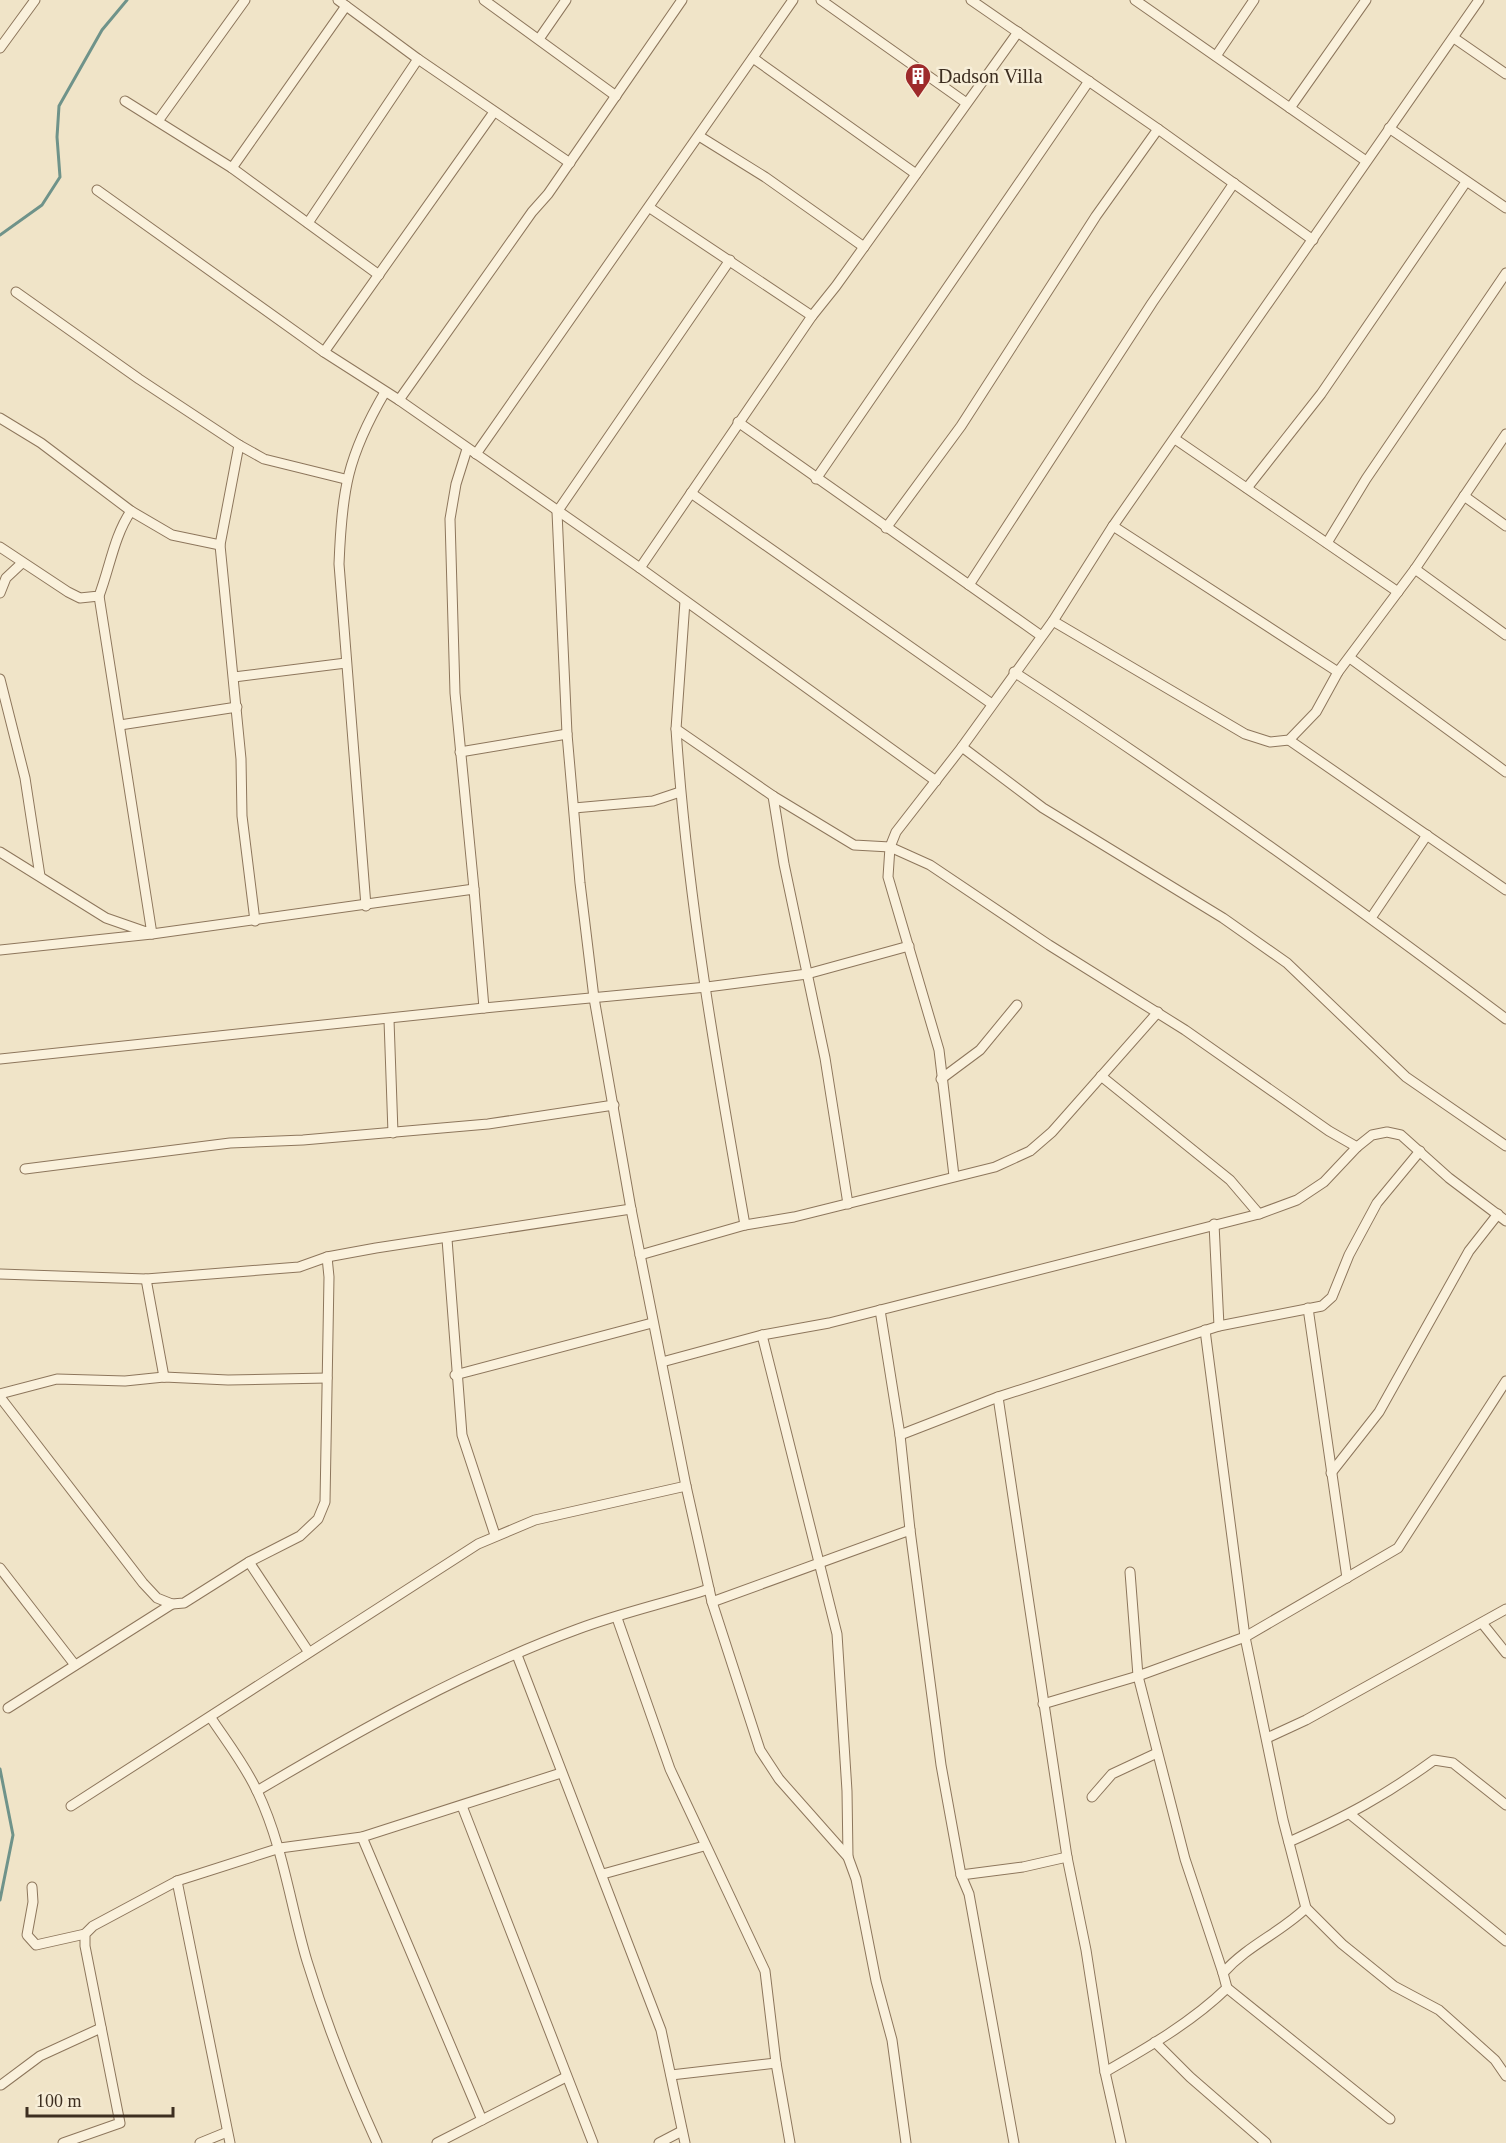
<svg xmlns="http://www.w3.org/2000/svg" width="1506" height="2143" font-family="'Times New Roman',serif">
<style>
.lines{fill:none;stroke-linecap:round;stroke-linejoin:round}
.stream{stroke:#6f938a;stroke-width:3}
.street-casing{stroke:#8d765c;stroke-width:11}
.street{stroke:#faf1dc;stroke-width:9}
.labels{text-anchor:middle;stroke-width:5;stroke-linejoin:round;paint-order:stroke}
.poi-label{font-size:20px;fill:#3d2e20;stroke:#f7eed8;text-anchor:start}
</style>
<rect width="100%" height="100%" fill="#f0e4c8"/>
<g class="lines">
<g class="stream">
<polyline points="0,235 42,205 60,177 57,137 59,106 102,30 127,0"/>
<polyline points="0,1769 13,1835 0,1900"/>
</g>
<g class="street-casing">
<g id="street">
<polyline points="338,0 418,59 570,163"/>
<polyline points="484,0 616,96"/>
<polyline points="821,0 965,102"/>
<polyline points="971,0 1158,129 1313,240"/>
<polyline points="1135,0 1366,161"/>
<polyline points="1454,38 1506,74"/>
<polyline points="539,39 566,0"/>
<polyline points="0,48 35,0"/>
<polyline points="1216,56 1254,0"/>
<polyline points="753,58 916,174"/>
<polyline points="125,101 232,168 379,275"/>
<polyline points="1290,108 1366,0"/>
<polyline points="158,121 245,0"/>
<polyline points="1389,128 1506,208"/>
<polyline points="699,136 765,177 864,247"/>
<polyline points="232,168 346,6"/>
<polyline points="97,190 324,352 399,400 532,212 548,194 682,0"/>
<polyline points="650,208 812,316"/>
<polyline points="308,223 418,59"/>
<polyline points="730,260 557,512 567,734 580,883 594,998 631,1209 686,1486 712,1602 760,1750 779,1779 848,1857 856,1879 876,1981 892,2040 906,2143"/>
<polyline points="16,292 139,379 239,445 264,459 345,479"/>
<polyline points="324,352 494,112"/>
<polyline points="399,400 640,568 936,781"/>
<polyline points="0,418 41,443 131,511 172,535 220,545"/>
<polyline points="738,422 1040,635"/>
<polyline points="1175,439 1398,592"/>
<polyline points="239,445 220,545 241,759 242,816 255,921"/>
<polyline points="467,449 456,484 450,519 455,693 474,889"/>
<polyline points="476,454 793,0"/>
<polyline points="816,479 1089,81"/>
<polyline points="1247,488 1321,394 1466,182"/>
<polyline points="691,493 992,704"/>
<polyline points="1464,496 1506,526"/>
<polyline points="1113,526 1338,672"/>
<polyline points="886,528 961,426 1096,216 1158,129"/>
<polyline points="1327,543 1366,479 1506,273"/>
<path d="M0,547L68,592L80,598L99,596C110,567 114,536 131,511"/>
<polyline points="640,568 812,316 836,286 1018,32"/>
<polyline points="1415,569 1506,635"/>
<polyline points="969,585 1152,303 1234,183"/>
<polyline points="0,593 6,578 22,563"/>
<polyline points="685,601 676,729 773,796 854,845 890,847 930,865 1049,945 1185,1030 1329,1131 1357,1147"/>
<polyline points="1053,621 1245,734 1270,742 1289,740 1316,712 1338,672 1415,569 1506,434"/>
<polyline points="1350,658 1506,772"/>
<path d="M1014,672C1182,781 1345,898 1506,1019"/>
<polyline points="234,677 346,663"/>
<polyline points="0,679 25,778 40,876"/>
<polyline points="120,725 237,707"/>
<path d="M676,729C687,895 716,1061 745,1225"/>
<polyline points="1289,740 1506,890"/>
<polyline points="962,747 1043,808 1223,918 1287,963 1406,1077 1506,1146"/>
<polyline points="460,752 567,734"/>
<polyline points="773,796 784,864 825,1058 848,1204"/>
<polyline points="574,808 653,801 680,792"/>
<polyline points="0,852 106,918 152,934 99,596"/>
<path d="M366,906L339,564C342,490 347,457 385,392"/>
<polyline points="1371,918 1427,835"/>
<polyline points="0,950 152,934 474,889 484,1008"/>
<polyline points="389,1020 393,1133"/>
<polyline points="0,1059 484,1008 707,987 807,974 909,946"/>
<polyline points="1101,1076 1230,1180 1259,1214"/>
<polyline points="941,1079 980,1050 1017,1005"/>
<polyline points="25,1169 230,1143 303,1140 488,1124 614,1105"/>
<polyline points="954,1176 939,1050 888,877 890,847 896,832 962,747 1053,621 1113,526 1479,0"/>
<polyline points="1214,1224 1219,1326"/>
<polyline points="447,1239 462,1435 495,1535"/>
<polyline points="640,1255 745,1225 794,1217 995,1167 1030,1151 1052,1132 1158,1012"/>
<polyline points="0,1274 146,1279 299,1267 327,1257 376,1248 631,1209"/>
<polyline points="146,1279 164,1377"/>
<polyline points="1308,1308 1347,1578"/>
<polyline points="880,1310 900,1435 910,1530"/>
<polyline points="1205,1330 1245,1637 1283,1820 1306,1908 1342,1944 1394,1986 1439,2010 1495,2060 1506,2076"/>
<polyline points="762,1335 837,1634 847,1791 848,1857"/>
<polyline points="662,1362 762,1335 829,1323 1259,1214 1297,1200 1324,1182 1357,1147 1372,1135 1387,1132 1401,1135 1449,1178 1506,1221"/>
<polyline points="455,1375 652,1323"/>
<polyline points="0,1394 57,1379 125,1381 164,1377 228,1380 327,1378"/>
<polyline points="0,1397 143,1583 157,1598 172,1604 184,1603 249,1562 300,1536 318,1519 325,1502 329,1277 327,1257"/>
<polyline points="998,1397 1067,1857 1086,1950 1105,2072 1121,2143"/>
<polyline points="900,1435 998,1397 1219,1326 1322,1306 1332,1297 1349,1255 1377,1203 1420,1151"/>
<polyline points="1331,1473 1379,1412 1469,1251 1498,1214"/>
<polyline points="249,1562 308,1651"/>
<polyline points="0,1568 75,1665"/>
<polyline points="1130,1572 1138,1676 1185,1859 1223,1973"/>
<polyline points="712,1602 910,1530 941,1765 961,1875 969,1894 1014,2143"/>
<polyline points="617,1618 670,1769 765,1971 776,2063 790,2143"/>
<polyline points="1482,1623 1506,1653"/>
<polyline points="517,1655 661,2030 685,2143"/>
<polyline points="1043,1704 1138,1676 1245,1637 1398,1548 1506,1381"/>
<polyline points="8,1708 172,1604"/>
<path d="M211,1718C227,1742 245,1765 257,1791C283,1845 290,1904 307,1961C326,2023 350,2084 377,2143"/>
<polyline points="1267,1738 1306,1720 1506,1609"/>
<path d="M257,1791C360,1730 466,1670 578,1629C621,1613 666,1603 709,1589"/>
<polyline points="1092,1797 1112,1774 1157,1753"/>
<polyline points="71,1806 478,1544 535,1520 686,1486"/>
<polyline points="462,1806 593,2143"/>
<polyline points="1351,1815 1506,1941"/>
<polyline points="362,1837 482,2120"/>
<path d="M1289,1842C1345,1817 1385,1796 1434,1760L1453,1763L1506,1805"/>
<polyline points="603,1874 704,1846"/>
<polyline points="961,1875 1023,1867 1067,1857"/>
<polyline points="177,1881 230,2143"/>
<polyline points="32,1887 33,1902 27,1935 36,1945 85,1934"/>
<polyline points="1227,1988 1390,2119"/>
<polyline points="1155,2042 1190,2077 1266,2143"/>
<path d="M1105,2072C1147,2048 1192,2022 1227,1988L1223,1973C1248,1945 1280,1933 1306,1908"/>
<polyline points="671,2075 776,2063"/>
<polyline points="1,2085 40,2056 101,2028"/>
<polyline points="63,2143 120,2123 85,1946 85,1934 93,1926 177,1881 280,1848 362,1837 561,1773"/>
<polyline points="200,2143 227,2132"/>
<polyline points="437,2143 566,2077"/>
<polyline points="659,2143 682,2131"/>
</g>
</g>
<use href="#street" class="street"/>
</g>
<defs>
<g id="building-pin" transform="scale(1.35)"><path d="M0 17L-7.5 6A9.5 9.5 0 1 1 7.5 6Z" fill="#9e2a2b" stroke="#f7eed8"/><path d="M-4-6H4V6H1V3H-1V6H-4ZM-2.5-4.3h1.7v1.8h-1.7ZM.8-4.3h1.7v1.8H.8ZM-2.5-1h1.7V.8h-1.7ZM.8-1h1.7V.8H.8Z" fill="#fff"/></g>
</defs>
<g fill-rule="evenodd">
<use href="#building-pin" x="918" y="76"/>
</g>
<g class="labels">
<g class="poi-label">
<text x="938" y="83">Dadson Villa</text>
</g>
</g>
<path d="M27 2107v9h146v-9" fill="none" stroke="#3d2e20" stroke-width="3"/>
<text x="36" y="2107" font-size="18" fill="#3d2e20" stroke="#f7eed8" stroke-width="4.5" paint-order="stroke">100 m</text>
</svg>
